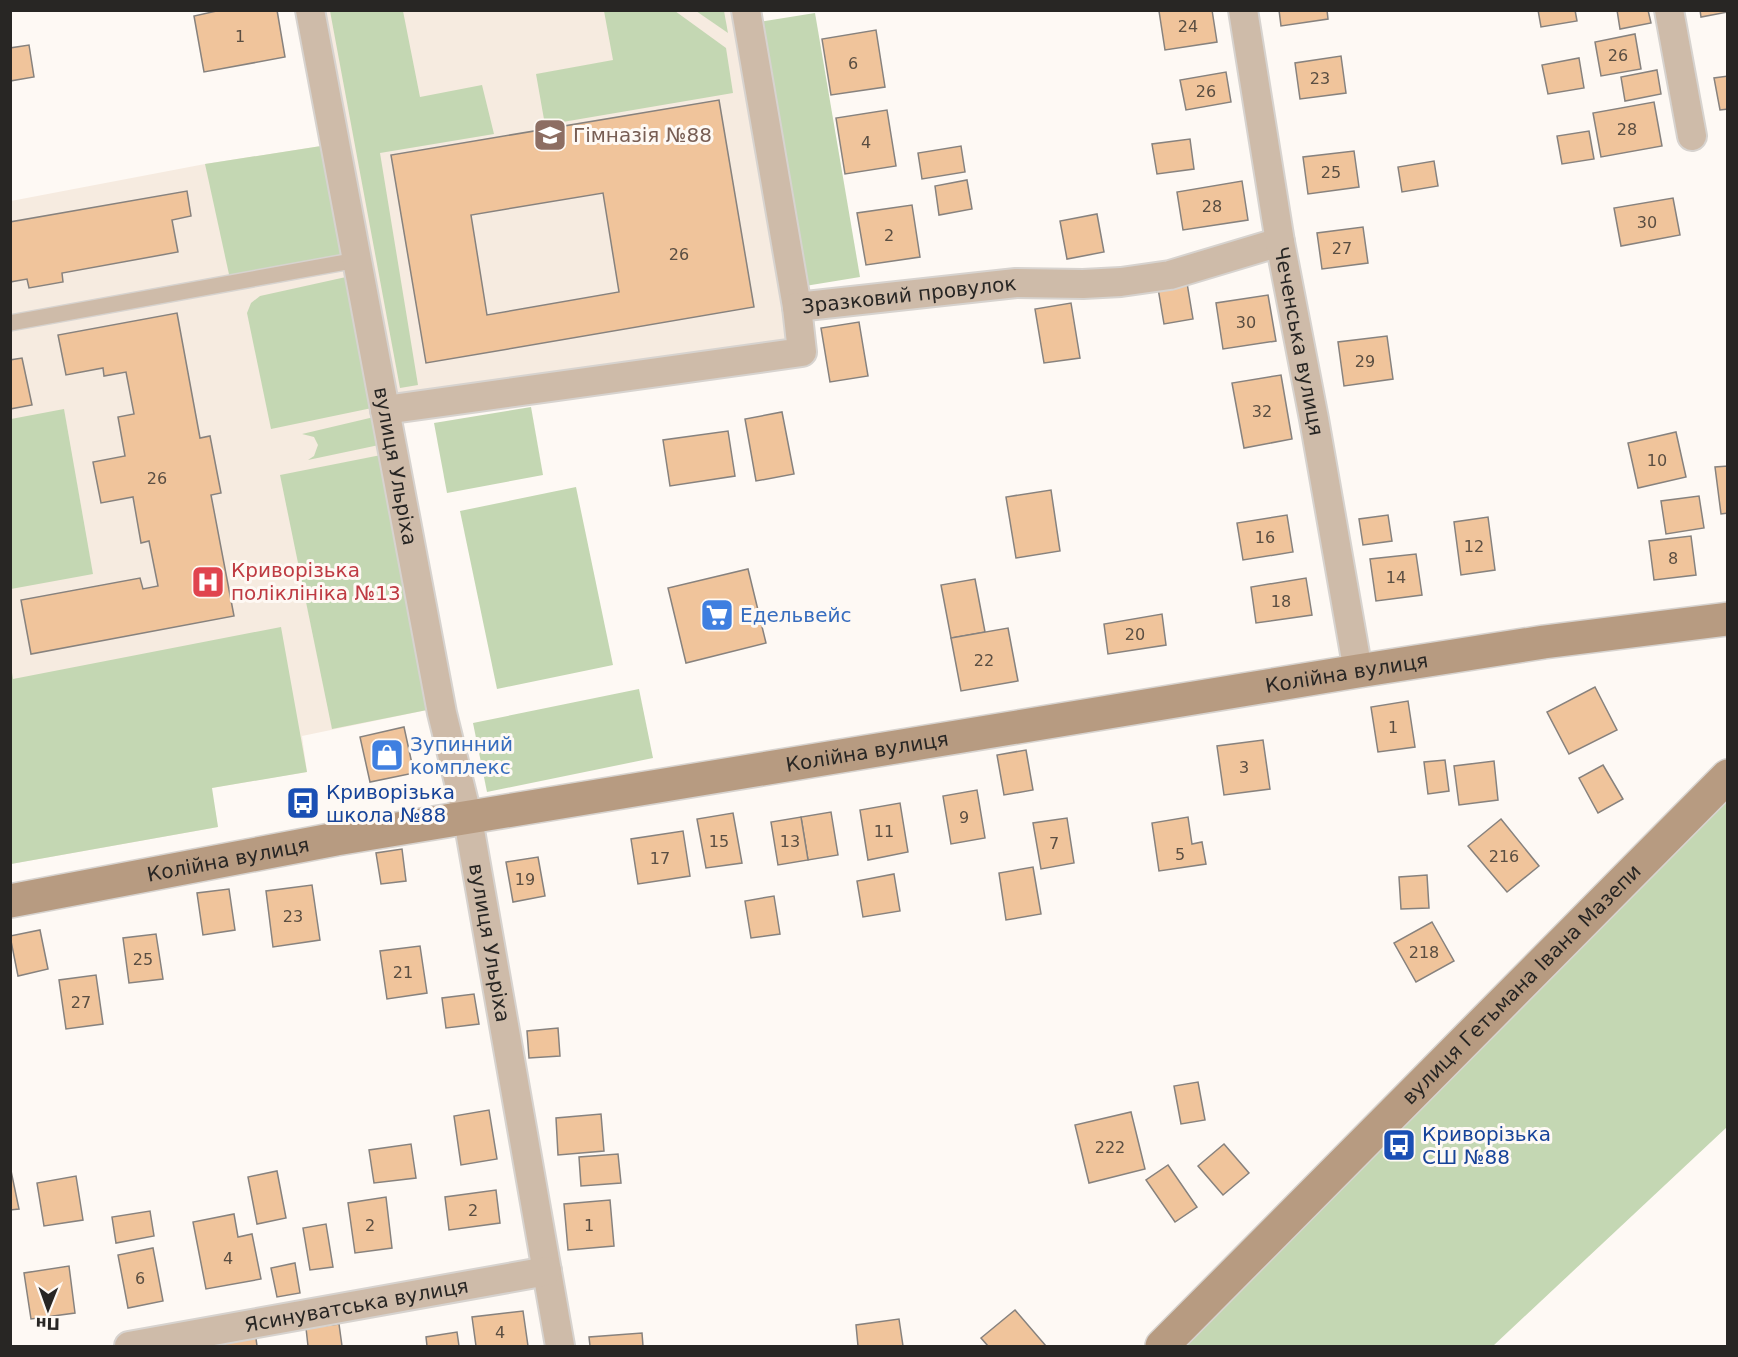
<svg xmlns="http://www.w3.org/2000/svg" width="1738" height="1357" font-family="'DejaVu Sans',sans-serif">
<style>
.built{fill:#f6ebe0}
.green{fill:#c4d7b3}
.building{fill:#f0c49b;stroke:#87827e;stroke-width:1.5;fill-rule:evenodd}
.lines{fill:none;stroke-linecap:round;stroke-linejoin:round}
.lane-casing{stroke:#d7d3cf;stroke-width:18}
.street-casing{stroke:#d7d3cf;stroke-width:32}
.secondary-casing{stroke:#d7d3cf;stroke-width:36}
.lane{stroke:#cebba9;stroke-width:15}
.street{stroke:#cebba9;stroke-width:28}
.secondary{stroke:#b79b81;stroke-width:33}
.labels{text-anchor:middle;stroke-width:6;stroke-linejoin:round;paint-order:stroke}
.number-label{font-size:16px;fill:#5a4e42}
.education-label{font-size:20px;fill:#785e54;stroke:#fef9f4;text-anchor:start}
.street-label{font-size:20px;fill:#282624;stroke:#fef9f4}
.health-label{font-size:20px;fill:#be3a42;stroke:#fef9f4;text-anchor:start}
.shop-label{font-size:20px;fill:#366cbe;stroke:#fef9f4;text-anchor:start}
.transit-label{font-size:20px;fill:#164399;stroke:#fef9f4;text-anchor:start}
</style>
<rect width="100%" height="100%" fill="#fef9f4"/>
<g class="built">
<polygon points="310,11 746,11 802,352 385,410"/>
<polygon points="321,146 432,709 302,736 307,772 211,788 218,827 11,864 11,201 205,164"/>
</g>
<g class="green">
<polygon points="330,11 403,11 420,97 482,85 494,134 380,153 418,385 400,388"/>
<polygon points="604,11 675,11 726,48 733,93 545,125 536,74 613,60"/>
<polygon points="696,11 724,11 728,33"/>
<polygon points="815,13 860,277 799,287 753,23"/>
<polygon points="321,146 342,257 230,279 205,164"/>
<polygon points="346,277 372,408 271,429 247,313 251,303 260,296"/>
<polygon points="531,407 543,475 447,493 434,423"/>
<polygon points="64,409 93,574 11,589 11,419"/>
<polygon points="374,417 379,445 308,460 314,456 318,445 314,437 302,434"/>
<polygon points="381,455 432,709 332,729 280,475"/>
<polygon points="576,487 613,665 497,689 460,511"/>
<polygon points="281,627 307,772 212,788 218,827 11,864 11,666 13,679"/>
<polygon points="639,689 653,758 487,792 473,723"/>
<polygon points="1727,769 1727,1127 1493,1346 1157,1346"/>
</g>
<g class="building">
<polygon points="221,10 277,10 285,57 204,72 194,16"/>
<polygon points="1212,10 1217,42 1165,50 1159,11"/>
<polygon points="1279,10 1327,10 1328,19 1281,26"/>
<polygon points="1538,10 1575,10 1577,21 1541,27"/>
<polygon points="1617,10 1648,10 1651,23 1620,29"/>
<polygon points="1700,10 1728,10 1728,12 1701,17"/>
<polygon points="876,30 885,87 831,95 822,39"/>
<polygon points="1635,34 1641,69 1601,76 1595,42"/>
<polygon points="29,45 34,77 10,81 10,48"/>
<polygon points="1341,56 1346,93 1300,99 1295,63"/>
<polygon points="1579,58 1584,88 1548,94 1542,65"/>
<polygon points="1657,70 1661,94 1625,101 1621,77"/>
<polygon points="1226,72 1231,102 1186,110 1180,80"/>
<polygon points="1728,76 1728,109 1720,110 1714,78"/>
<path d="M719,100L754,307L426,363L391,155ZM603,193L619,292L487,315L471,215Z"/>
<polygon points="1654,102 1662,146 1601,157 1593,113"/>
<polygon points="887,110 896,166 845,174 836,118"/>
<polygon points="1589,131 1594,159 1562,164 1557,136"/>
<polygon points="1190,139 1194,169 1157,174 1152,144"/>
<polygon points="961,146 965,172 922,179 918,153"/>
<polygon points="1354,151 1359,187 1308,194 1303,157"/>
<polygon points="1434,161 1438,186 1402,192 1398,167"/>
<polygon points="967,180 972,209 939,215 935,186"/>
<polygon points="1242,181 1248,220 1183,230 1177,192"/>
<polygon points="187,191 191,216 172,220 178,252 62,273 63,282 29,288 27,279 10,282 10,222"/>
<polygon points="1673,198 1680,235 1621,246 1614,208"/>
<polygon points="912,205 920,257 866,265 857,213"/>
<polygon points="1097,214 1104,252 1067,259 1060,221"/>
<polygon points="1363,227 1368,263 1322,269 1317,233"/>
<polygon points="1187,283 1193,319 1164,324 1158,288"/>
<polygon points="1268,295 1276,341 1223,349 1216,303"/>
<polygon points="1071,303 1080,358 1044,363 1035,309"/>
<polygon points="177,313 200,438 210,436 221,493 211,495 234,616 31,654 21,600 140,578 143,589 158,586 149,541 141,543 133,497 101,503 93,462 125,456 118,417 134,414 126,372 104,376 103,368 66,375 58,335"/>
<polygon points="859,322 868,376 830,382 821,328"/>
<polygon points="1387,336 1393,379 1344,386 1338,342"/>
<polygon points="22,358 32,405 10,409 10,360"/>
<polygon points="1281,375 1292,439 1244,448 1232,383"/>
<polygon points="782,412 794,474 756,481 745,419"/>
<polygon points="728,431 735,476 670,486 663,440"/>
<polygon points="1676,432 1686,477 1638,488 1628,443"/>
<polygon points="1728,466 1728,513 1721,514 1715,467"/>
<polygon points="1051,490 1060,551 1016,558 1006,497"/>
<polygon points="1699,496 1704,528 1666,534 1661,501"/>
<polygon points="1287,515 1293,552 1243,560 1237,523"/>
<polygon points="1388,515 1392,541 1363,545 1359,519"/>
<polygon points="1488,517 1495,570 1461,575 1454,522"/>
<polygon points="1691,536 1696,575 1654,580 1649,541"/>
<polygon points="1416,554 1422,595 1376,601 1370,559"/>
<polygon points="748,569 766,643 686,663 668,588"/>
<polygon points="1306,578 1312,615 1256,623 1251,587"/>
<polygon points="975,579 985,632 951,638 941,585"/>
<polygon points="1162,614 1166,645 1108,654 1104,624"/>
<polygon points="1008,628 1018,681 961,691 951,638"/>
<polygon points="1595,687 1617,730 1569,754 1547,712"/>
<polygon points="1408,701 1415,747 1378,752 1371,707"/>
<polygon points="404,727 414,773 370,782 360,737"/>
<polygon points="1263,740 1270,789 1224,795 1217,746"/>
<polygon points="1026,750 1033,790 1004,795 997,755"/>
<polygon points="1445,760 1449,791 1428,794 1424,762"/>
<polygon points="1494,761 1498,800 1459,805 1454,766"/>
<polygon points="1603,765 1623,799 1598,813 1579,778"/>
<polygon points="977,790 985,838 951,844 943,796"/>
<polygon points="900,803 908,852 868,860 860,810"/>
<polygon points="831,812 838,855 808,860 801,817"/>
<polygon points="733,813 742,863 706,868 697,819"/>
<polygon points="801,817 808,860 778,865 771,822"/>
<polygon points="1188,817 1192,844 1202,842 1206,864 1159,871 1152,823"/>
<polygon points="1067,818 1074,863 1041,869 1033,823"/>
<polygon points="1501,819 1539,866 1507,892 1468,846"/>
<polygon points="683,831 690,876 638,884 631,839"/>
<polygon points="402,849 406,881 381,884 376,853"/>
<polygon points="538,857 545,896 513,902 506,862"/>
<polygon points="1033,867 1041,914 1006,920 999,873"/>
<polygon points="894,874 900,911 863,917 857,881"/>
<polygon points="1427,875 1429,908 1401,909 1399,877"/>
<polygon points="312,885 320,940 273,947 266,891"/>
<polygon points="229,889 235,930 203,935 197,893"/>
<polygon points="774,896 780,934 751,938 745,901"/>
<polygon points="1432,922 1454,961 1416,982 1394,943"/>
<polygon points="40,930 48,969 18,976 10,936"/>
<polygon points="156,934 163,979 129,983 123,938"/>
<polygon points="420,946 427,993 387,999 380,951"/>
<polygon points="96,975 103,1024 66,1029 59,980"/>
<polygon points="474,994 479,1024 446,1028 442,998"/>
<polygon points="558,1028 560,1056 529,1058 527,1031"/>
<polygon points="1198,1082 1205,1120 1181,1124 1174,1086"/>
<polygon points="489,1110 497,1159 461,1165 454,1116"/>
<polygon points="1131,1112 1145,1169 1089,1183 1075,1125"/>
<polygon points="601,1114 604,1151 558,1155 556,1118"/>
<polygon points="411,1144 416,1178 374,1183 369,1150"/>
<polygon points="1224,1144 1249,1173 1223,1195 1198,1166"/>
<polygon points="618,1154 621,1183 581,1186 579,1157"/>
<polygon points="1168,1165 1197,1207 1175,1222 1146,1180"/>
<polygon points="10,1166 19,1209 10,1210"/>
<polygon points="277,1171 286,1218 257,1224 248,1177"/>
<polygon points="76,1176 83,1220 44,1226 37,1183"/>
<polygon points="496,1190 500,1223 449,1230 445,1197"/>
<polygon points="386,1197 392,1248 355,1253 348,1203"/>
<polygon points="610,1200 614,1246 568,1250 564,1204"/>
<polygon points="150,1211 154,1236 116,1243 112,1217"/>
<polygon points="234,1214 238,1237 252,1234 261,1279 206,1289 193,1222"/>
<polygon points="326,1224 333,1267 310,1270 303,1228"/>
<polygon points="153,1248 163,1301 128,1308 118,1255"/>
<polygon points="295,1263 300,1293 277,1297 271,1268"/>
<polygon points="69,1266 75,1313 31,1319 24,1273"/>
<polygon points="1015,1310 1046,1346 988,1346 981,1338"/>
<polygon points="523,1311 528,1346 476,1346 472,1317"/>
<polygon points="899,1319 903,1346 858,1346 856,1325"/>
<polygon points="339,1324 342,1346 308,1346 306,1328"/>
<polygon points="255,1331 257,1346 220,1346 219,1336"/>
<polygon points="457,1332 459,1346 427,1346 426,1337"/>
<polygon points="642,1333 643,1346 590,1346 589,1337"/>
</g>
<g class="lines">
<g class="lane-casing">
<polyline id="lane" points="10,323 357,260"/>
</g>
<g class="street-casing">
<g id="street">
<path id="s1" d="M310,10L442,713L468,819L560,1346"/>
<path id="s2" d="M746,10L797,307L1016,283L1083,284L1121,282L1170,275L1280,242"/>
<path id="s3" d="M1243,10L1280,242L1314,419L1358,671"/>
<polyline points="1669,10 1692,136"/>
<polyline points="385,410 802,352 797,307"/>
<path id="s4" d="M129,1346L547,1271"/>
</g>
</g>
<g class="secondary-casing">
<g id="secondary">
<path id="s5" d="M10,901L336,839L1358,671L1544,642L1728,619"/>
<path id="s6" d="M1162,1346L1728,776"/>
</g>
</g>
<use href="#lane" class="lane"/>
<use href="#street" class="street"/>
<use href="#secondary" class="secondary"/>
</g>
<defs>
<g id="school-square" transform="scale(1.725)"><rect x="-9" y="-9" width="18" height="18" rx="4" fill="#8d6e63" stroke="#fef9f4"/><path d="M0-5L7-2L0 1L-7-2ZM-4 1L0 2.5L4 1V4Q0 6-4 4Z" fill="#fff"/></g>
<g id="hospital-square" transform="scale(1.725)"><rect x="-9" y="-9" width="18" height="18" rx="4" fill="#e0444e" stroke="#fef9f4"/><path d="M-5-5h3v3.5h4V-5h3V5h-3V1.5h-4V5h-3Z" fill="#fff"/></g>
<g id="supermarket-square" transform="scale(1.725)"><rect x="-9" y="-9" width="18" height="18" rx="4" fill="#3f7fe0" stroke="#fef9f4"/><path d="M-6-5.5h2.5l.6 2H6L4.5 2H-2.5L-4.4-4H-6ZM-1.5 3.2a1.3 1.3 0 1 0 .1 0ZM3 3.2a1.3 1.3 0 1 0 .1 0Z" fill="#fff"/></g>
<g id="shop-square" transform="scale(1.725)"><rect x="-9" y="-9" width="18" height="18" rx="4" fill="#3f7fe0" stroke="#fef9f4"/><path d="M-5-2.5h2.3a2.7 3.5 0 0 1 5.4 0H5L5.5 6h-11ZM-1.5-2.5h3a1.5 2.3 0 0 0-3 0Z" fill="#fff"/></g>
<g id="bus-square" transform="scale(1.725)"><rect x="-9" y="-9" width="18" height="18" rx="4" fill="#1a4fb4" stroke="#fef9f4"/><path d="M-5-6H5V4H4V6H2V4H-2V6H-4V4H-5ZM-3.5-4V0h7V-4ZM-3.5 1.2v1.5H-2V1.2ZM2 1.2v1.5H3.5V1.2Z" fill="#fff"/></g>
</defs>
<g fill-rule="evenodd">
<use href="#school-square" x="550" y="135"/>
<use href="#hospital-square" x="208" y="582"/>
<use href="#supermarket-square" x="717" y="615"/>
<use href="#shop-square" x="387" y="755"/>
<use href="#bus-square" x="303" y="803"/>
<use href="#bus-square" x="1399" y="1145"/>
</g>
<g class="labels">
<g class="number-label">
<text x="1188" y="32">24</text>
<text x="240" y="42">1</text>
<text x="1618" y="61">26</text>
<text x="853" y="69">6</text>
<text x="1320" y="84">23</text>
<text x="1206" y="97">26</text>
<text x="1627" y="135">28</text>
<text x="866" y="148">4</text>
<text x="1331" y="178">25</text>
<text x="1212" y="212">28</text>
<text x="1647" y="228">30</text>
<text x="889" y="241">2</text>
<text x="1342" y="254">27</text>
<text x="679" y="260">26</text>
<text x="1246" y="328">30</text>
<text x="1365" y="367">29</text>
<text x="1262" y="417">32</text>
<text x="1657" y="466">10</text>
<text x="157" y="484">26</text>
<text x="1265" y="543">16</text>
<text x="1474" y="552">12</text>
<text x="1673" y="564">8</text>
<text x="1396" y="583">14</text>
<text x="1281" y="607">18</text>
<text x="1135" y="640">20</text>
<text x="984" y="666">22</text>
<text x="1393" y="733">1</text>
<text x="1244" y="773">3</text>
<text x="964" y="823">9</text>
<text x="884" y="837">11</text>
<text x="719" y="847">15</text>
<text x="790" y="847">13</text>
<text x="1054" y="849">7</text>
<text x="1180" y="860">5</text>
<text x="1504" y="862">216</text>
<text x="660" y="864">17</text>
<text x="525" y="885">19</text>
<text x="293" y="922">23</text>
<text x="1424" y="958">218</text>
<text x="143" y="965">25</text>
<text x="403" y="978">21</text>
<text x="81" y="1008">27</text>
<text x="1110" y="1153">222</text>
<text x="473" y="1216">2</text>
<text x="370" y="1231">2</text>
<text x="589" y="1231">1</text>
<text x="228" y="1264">4</text>
<text x="140" y="1284">6</text>
<text x="500" y="1338">4</text>
</g>
<g class="education-label">
<text x="573" y="142">Гімназія №88</text>
</g>
<g class="street-label">
<text dy="7" stroke="none"><textPath href="#s2" startOffset="414">Зразковий провулок</textPath></text>
<text dy="7" stroke="none"><textPath href="#s3" startOffset="336">Чеченська вулиця</textPath></text>
<text dy="7" stroke="none"><textPath href="#s1" startOffset="464">вулиця Ульріха</textPath></text>
<text dy="7" stroke="none"><textPath href="#s5" startOffset="1356">Колійна вулиця</textPath></text>
<text dy="7" stroke="none"><textPath href="#s5" startOffset="870">Колійна вулиця</textPath></text>
<text dy="7" stroke="none"><textPath href="#s5" startOffset="222">Колійна вулиця</textPath></text>
<text dy="7" stroke="none"><textPath href="#s1" startOffset="950">вулиця Ульріха</textPath></text>
<text dy="7" stroke="none"><textPath href="#s6" startOffset="510">вулиця Гетьмана Івана Мазепи</textPath></text>
<text dy="7" stroke="none"><textPath href="#s4" startOffset="231">Ясинуватська вулиця</textPath></text>
</g>
<g class="health-label">
<text x="231" y="577">Криворізька<tspan x="231" dy="23">поліклініка №13</tspan></text>
</g>
<g class="shop-label">
<text x="740" y="622">Едельвейс</text>
<text x="410" y="751">Зупинний<tspan x="410" dy="23">комплекс</tspan></text>
</g>
<g class="transit-label">
<text x="326" y="799">Криворізька<tspan x="326" dy="23">школа №88</tspan></text>
<text x="1422" y="1141">Криворізька<tspan x="1422" dy="23">СШ №88</tspan></text>
</g>
</g>
<rect width="1738" height="1357" fill="none" stroke="#282624" stroke-width="24"/>
<g transform="translate(48 1309) rotate(181)" stroke="#fef9f4" stroke-width="4.5" paint-order="stroke">
<path d="M0-4.5L10 22L0 15L-10 22Z" fill="#282624"/>
<text y="-9" font-size="16" font-weight="bold" text-anchor="middle" fill="#282624">Пн</text>
</g>
</svg>
